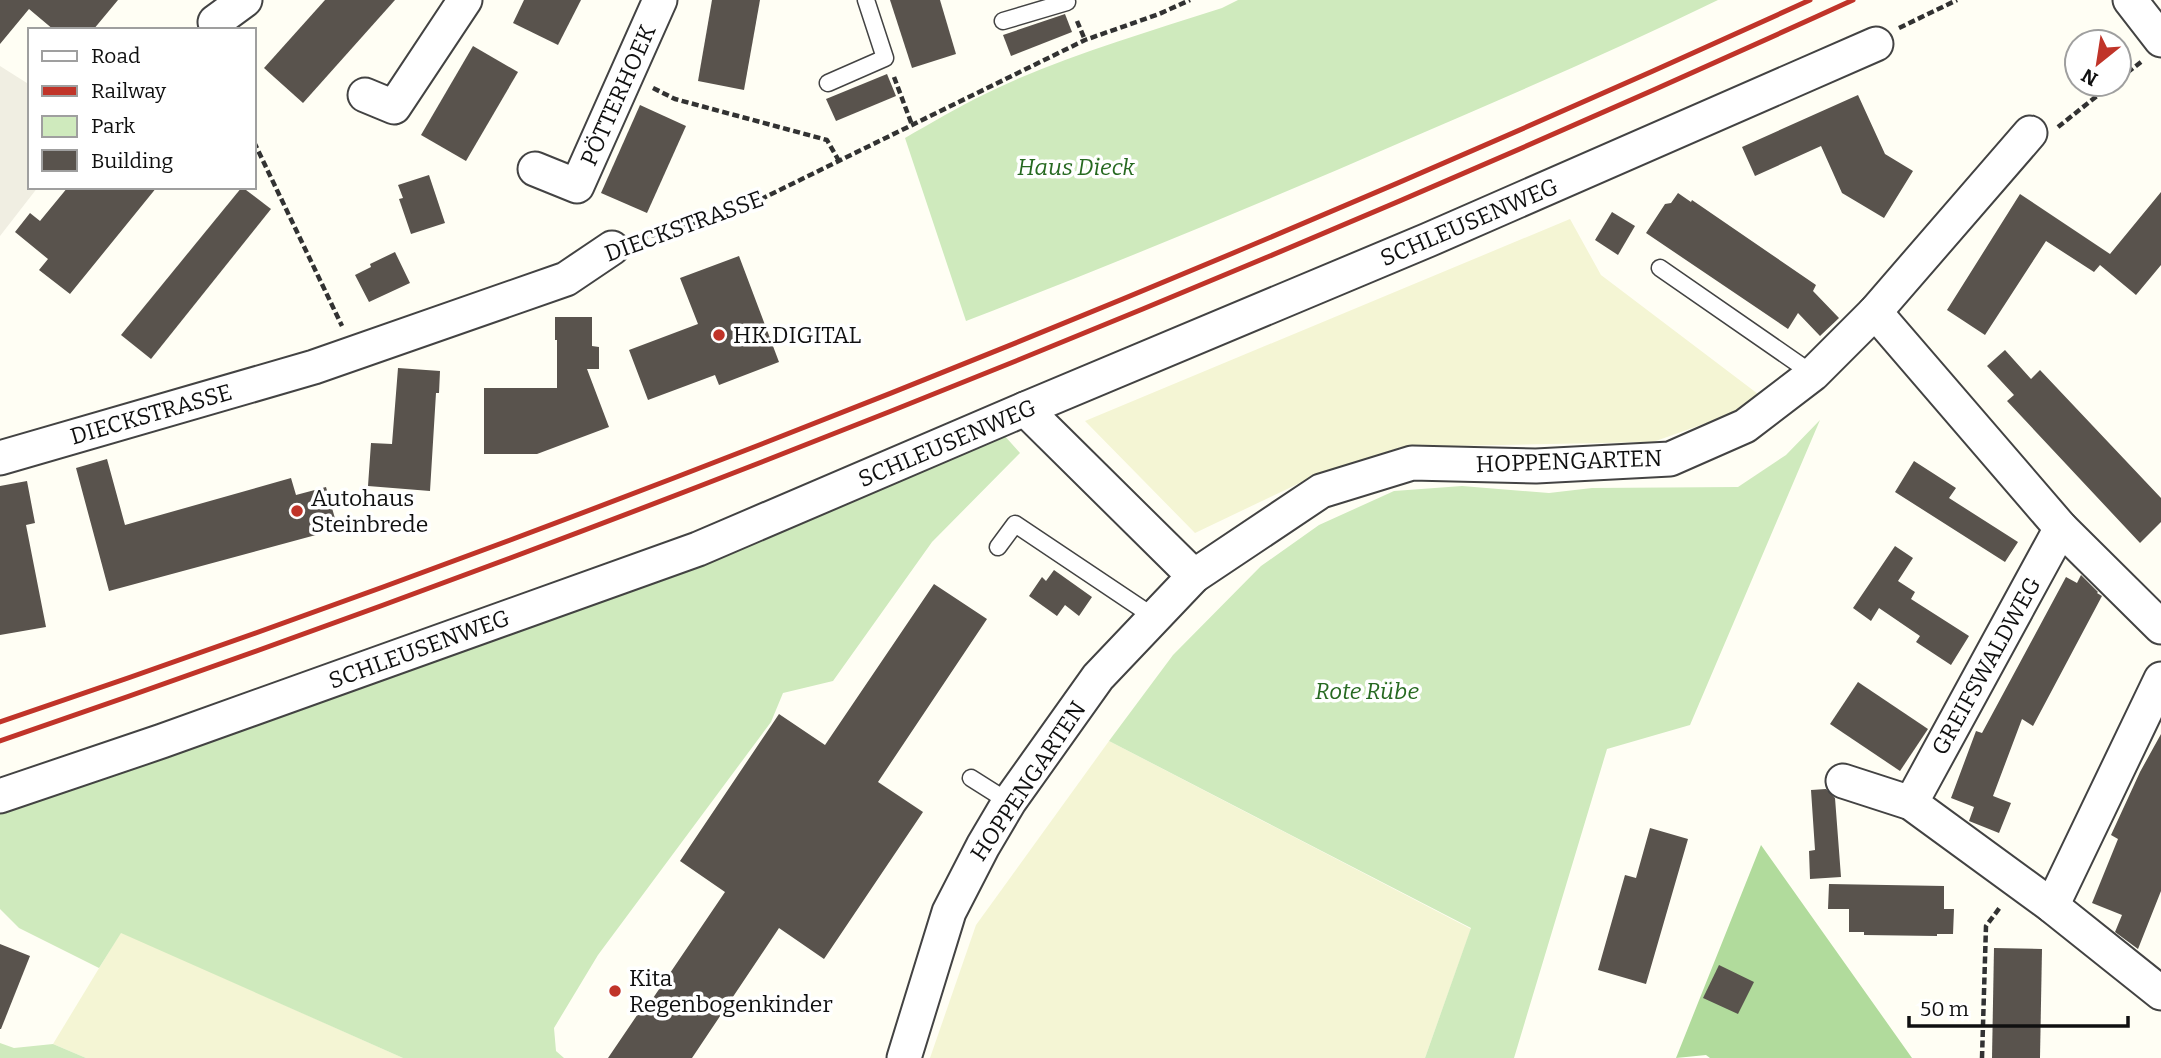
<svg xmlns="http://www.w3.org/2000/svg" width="2161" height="1058" font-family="Bitter,serif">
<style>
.farmland{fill:#f4f5d4}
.green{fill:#cfeabd}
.forest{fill:#b1db9c}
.plaza{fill:#f0eee2}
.building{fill:#59534d}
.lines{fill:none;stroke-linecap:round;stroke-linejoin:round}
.lane-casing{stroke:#434343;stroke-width:19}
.street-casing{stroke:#434343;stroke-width:37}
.path{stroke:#323232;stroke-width:4.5;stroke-dasharray:7 3.5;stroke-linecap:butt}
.lane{stroke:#fff;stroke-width:16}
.street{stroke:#fff;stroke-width:33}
.rail{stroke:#c03429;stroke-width:5}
.poi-dot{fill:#c03429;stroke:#fff;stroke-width:2.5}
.labels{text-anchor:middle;stroke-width:7;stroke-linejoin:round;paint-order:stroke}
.street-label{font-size:23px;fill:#101010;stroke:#fff}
.park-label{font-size:23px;font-style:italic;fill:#266920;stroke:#fff}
.poi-label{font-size:23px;fill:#101010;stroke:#fff;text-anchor:start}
</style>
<rect width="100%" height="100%" fill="#fffef4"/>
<g class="farmland">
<polygon points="1570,219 1601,275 1758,394 1737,412 1653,442 1401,447 1308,479 1195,533 1085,421"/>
<polygon points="1109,741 1471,929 1425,1058 930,1058 976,925"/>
<polygon points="121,932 403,1058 86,1058 53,1044"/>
</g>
<g class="green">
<path d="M1238,0H1718C1615,50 1509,96 1404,141C1259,204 1114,264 966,321L905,138C931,123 958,107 985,94C1060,57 1142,34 1222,8Z"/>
<polygon points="1820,420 1690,725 1607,749 1514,1058 1425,1058 1471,928 1109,741 1173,655 1261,566 1319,525 1394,491 1462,486 1549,493 1592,488 1738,487 1786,455"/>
<polygon points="1003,434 1020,453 932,542 833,681 783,693 771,722 598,955 554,1028 556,1051 564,1058 403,1058 121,933 99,968 19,928 0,909 0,810 166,757 701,562"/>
<polygon points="0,1043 14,1048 53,1044 86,1058 0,1058"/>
</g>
<polygon class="forest" points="1761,845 1912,1058 1710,1058 1706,1055 1676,1058"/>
<polygon class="plaza" points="0,66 30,85 30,187 38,187 0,236"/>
<g class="building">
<polygon points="0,0 118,0 93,30 54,30 29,9 0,44"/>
<polygon points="325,0 395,0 303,103 264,68"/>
<polygon points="524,0 581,0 558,45 513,23"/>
<polygon points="712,0 760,0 744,90 698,81"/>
<polygon points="890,0 940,0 956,54 912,68"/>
<polygon points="1065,14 1072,32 1011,56 1003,35"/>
<polygon points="473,46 518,72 466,161 421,135"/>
<polygon points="887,74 896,96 836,121 826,99"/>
<polygon points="1858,95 1885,154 1913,171 1884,218 1842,193 1821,146 1755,176 1742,147"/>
<polygon points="640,105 686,126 647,213 601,193"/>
<polygon points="429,175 445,223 411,234 399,199 403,198 398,185"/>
<polygon points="68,187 157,187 70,294 39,270 48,259 15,232 30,213 40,221"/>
<polygon points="242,187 271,209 151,359 121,335"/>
<polygon points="2161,192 2161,265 2136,295 2100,265 2094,272 2046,241 1985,335 1947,310 2020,194 2110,254"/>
<polygon points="1678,193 1691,202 1692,200 1816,285 1813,291 1839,318 1820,336 1798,313 1788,329 1646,233 1665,204 1671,203"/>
<polygon points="1612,212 1635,226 1618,255 1595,240"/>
<polygon points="395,252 410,283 369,302 355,275 371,267 370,264"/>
<polygon points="739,256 779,362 719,385 715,375 648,400 629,350 698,324 680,278"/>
<polygon points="555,317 592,317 592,346 599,347 599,369 587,369 609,427 537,454 484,454 484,388 557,388 557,340 555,340"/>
<polygon points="2005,350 2031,379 2040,370 2161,498 2161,522 2140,543 2007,401 2014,395 1987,366"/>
<polygon points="398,368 440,371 439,393 436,393 430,491 368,486 371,443 392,444"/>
<polygon points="107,459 125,525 291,478 296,495 326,487 338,529 109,591 76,468"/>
<polygon points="1914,461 1956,488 1949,498 2018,542 2005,562 1895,492"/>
<polygon points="27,481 35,523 26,525 46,627 0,635 0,486"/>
<polygon points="1895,546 1913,558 1898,581 1915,592 1911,599 1969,636 1951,665 1916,642 1920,636 1879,608 1871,621 1853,608"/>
<polygon points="1054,570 1092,597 1079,616 1065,605 1057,616 1029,596 1042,577 1046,581"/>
<polygon points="2081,575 2098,592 2097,593 2102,596 2033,726 2022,719 1993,796 2011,803 1999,833 1969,821 1974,807 1951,798 1976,731 1982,733 2066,577 2077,583"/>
<polygon points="934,584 987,619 878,782 923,812 824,959 779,928 692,1058 608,1058 646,1002 649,1004 725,892 680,861 779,714 825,745"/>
<polygon points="1858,682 1928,729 1900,771 1830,724"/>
<polygon points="2161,734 2161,891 2138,949 2115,932 2122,915 2092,903 2118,839 2111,835 2140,772"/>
<polygon points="1826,789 1835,798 1841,877 1810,879 1809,851 1815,850 1811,790"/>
<polygon points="1650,828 1688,839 1646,984 1598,970 1625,875 1636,878"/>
<polygon points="1829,884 1944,886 1944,909 1954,909 1953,934 1937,934 1937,936 1864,935 1864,932 1849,932 1849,909 1828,909"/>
<polygon points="0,944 30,956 1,1029 0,1029"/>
<polygon points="1994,948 2042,949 2040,1058 1992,1058"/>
<polygon points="1719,965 1754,982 1738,1014 1703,998"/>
</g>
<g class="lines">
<g class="lane-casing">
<g id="lane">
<polyline points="1003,21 1067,2 1066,0"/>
<polyline points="828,83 885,58 866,0"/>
<polyline points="1660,268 1813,374"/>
<polyline points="998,547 1015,524 1154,617"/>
<polyline points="971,778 1009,802"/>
</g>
</g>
<g class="street-casing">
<g id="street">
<polyline points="2130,0 2161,40"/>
<polyline points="215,22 245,0"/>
<polyline points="365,95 394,107 465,0"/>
<polyline points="535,169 577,186 660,0"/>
<polyline points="1875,312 2061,528 2161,627"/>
<polyline points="1025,409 1194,576"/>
<polyline points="0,458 314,367 566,279 612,248"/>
<polyline points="1843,781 1911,803 2052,906 2161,993"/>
<polyline points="0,796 162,741 698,549 1025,409 1428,240 1876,44"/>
<polyline points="1911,803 2061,528"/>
<polyline points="2052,906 2161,679"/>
<polyline points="904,1058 949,912 983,846 1009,802 1098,677 1194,576 1321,491 1412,463 1536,466 1670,459 1745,426 1813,374 1875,312 2030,133"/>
</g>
</g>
<g class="path">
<polyline points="1077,21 1085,40"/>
<polyline points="1899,28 1957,0"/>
<polyline points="894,77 912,125"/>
<polyline points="2119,79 2141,62"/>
<polyline points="653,88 675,99 827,140 839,161"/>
<polyline points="2058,127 2112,84"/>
<polyline points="254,142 342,326"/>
<polyline points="641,239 745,207 1085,40 1159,14 1190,0"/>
<polyline points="1982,1058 1986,926 2001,906"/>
</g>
<use href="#lane" class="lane"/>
<use href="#street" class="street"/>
<g class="rail">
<path d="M0,722C615,513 1219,270 1810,0"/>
<path d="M0,741C630,525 1247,277 1853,0"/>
</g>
</g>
<g class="poi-dot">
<circle cx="719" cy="335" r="7"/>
<circle cx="297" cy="511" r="7"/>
<circle cx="615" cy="991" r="7"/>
</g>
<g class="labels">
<g class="street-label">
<text transform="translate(618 95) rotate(-66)" y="8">PÖTTERHOEK</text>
<text transform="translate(1469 222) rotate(-23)" y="8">SCHLEUSENWEG</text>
<text transform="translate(684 226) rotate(-20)" y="8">DIECKSTRASSE</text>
<text transform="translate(151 414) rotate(-16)" y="8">DIECKSTRASSE</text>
<text transform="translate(947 443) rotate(-23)" y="8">SCHLEUSENWEG</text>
<text transform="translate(1569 461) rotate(-2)" y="8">HOPPENGARTEN</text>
<text transform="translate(419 649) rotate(-20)" y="8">SCHLEUSENWEG</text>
<text transform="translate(1986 666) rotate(-61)" y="8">GREIFSWALDWEG</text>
<text transform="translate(1028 781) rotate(-56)" y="8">HOPPENGARTEN</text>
</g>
<g class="park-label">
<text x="1076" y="175">Haus Dieck</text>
<text x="1367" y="699">Rote Rübe</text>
</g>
<g class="poi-label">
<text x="733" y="343">HK.DIGITAL</text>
<text x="311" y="506">Autohaus<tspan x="311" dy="26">Steinbrede</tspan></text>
<text x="629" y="986">Kita<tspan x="629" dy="26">Regenbogenkinder</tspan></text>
</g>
</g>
<rect x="28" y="28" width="228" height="161" fill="#ffffff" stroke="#9f9f9f" stroke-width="2"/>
<rect x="42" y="51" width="35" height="10" fill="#ffffff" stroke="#9f9f9f" stroke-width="2"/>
<text x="91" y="63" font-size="21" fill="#101010">Road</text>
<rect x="42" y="86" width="35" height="10" fill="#c03429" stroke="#9f9f9f" stroke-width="2"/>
<text x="91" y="98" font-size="21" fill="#101010">Railway</text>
<rect x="42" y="116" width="35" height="21" fill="#cfeabd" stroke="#9f9f9f" stroke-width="2"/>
<text x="91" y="133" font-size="21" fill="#101010">Park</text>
<rect x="42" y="150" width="35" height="21" fill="#59534d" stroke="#9f9f9f" stroke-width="2"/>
<text x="91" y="168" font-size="21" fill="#101010">Building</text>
<g transform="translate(2098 63) rotate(210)"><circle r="33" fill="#ffffff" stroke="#9f9f9f" stroke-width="2"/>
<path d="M0-5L12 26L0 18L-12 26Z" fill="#c03429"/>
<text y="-10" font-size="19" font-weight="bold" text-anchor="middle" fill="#101010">N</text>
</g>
<path d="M1909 1016v10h219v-10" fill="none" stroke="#101010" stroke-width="3.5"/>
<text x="1920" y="1016" font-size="21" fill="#101010" stroke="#ffffff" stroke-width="5" paint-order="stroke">50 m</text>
</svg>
